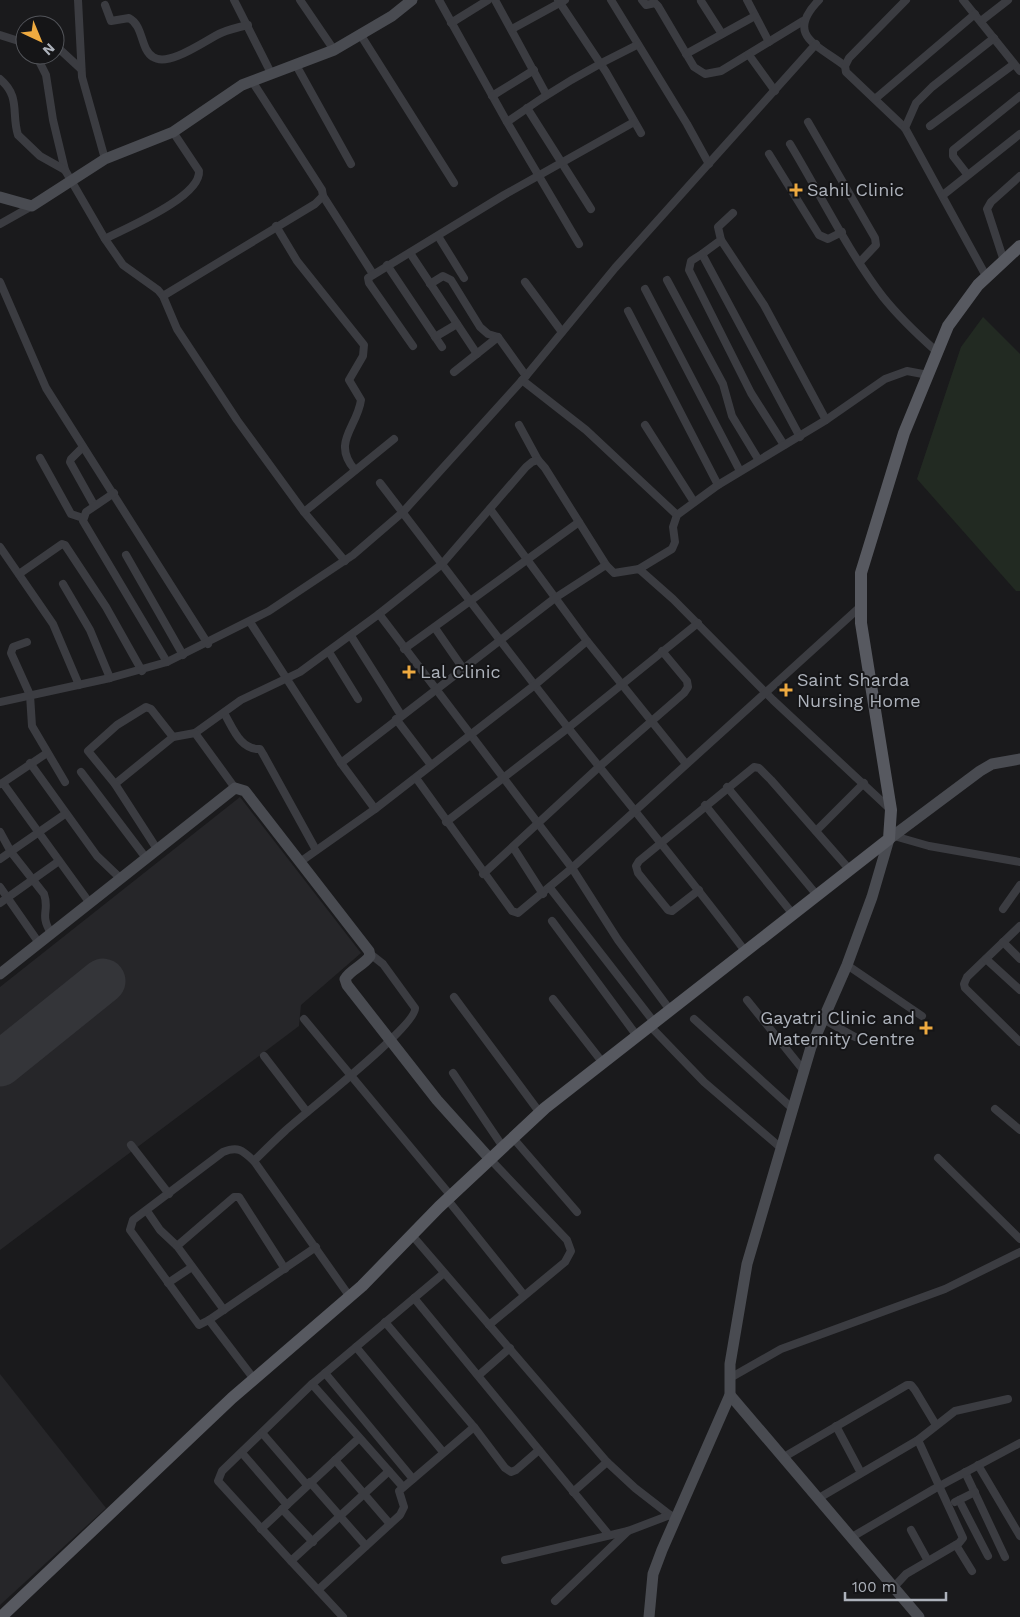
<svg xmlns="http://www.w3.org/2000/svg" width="1020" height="1617" font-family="'Work Sans',sans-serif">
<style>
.built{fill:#262629}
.green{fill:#222a22}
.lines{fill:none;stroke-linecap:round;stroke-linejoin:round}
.runway{stroke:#343539;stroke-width:45}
.street{stroke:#3b3c41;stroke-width:8}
.secondary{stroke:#494b51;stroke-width:11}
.primary{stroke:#575960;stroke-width:12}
.poi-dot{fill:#eeaa40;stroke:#151517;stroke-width:2}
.labels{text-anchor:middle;stroke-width:4;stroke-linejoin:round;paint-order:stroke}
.poi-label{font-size:18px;fill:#adb2bb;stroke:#151517;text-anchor:start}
</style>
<rect width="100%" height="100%" fill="#1a1a1c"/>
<g class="built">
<polygon points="240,797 361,953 301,1005 299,1026 0,1250 0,987"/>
<polygon points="0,1374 106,1508 0,1605"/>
</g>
<polygon class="green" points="983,317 1020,354 1020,591 1016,591 917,479 961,347"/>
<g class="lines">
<polyline class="runway" points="0,1064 103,981"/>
<g class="street">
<polyline points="78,0 82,77 105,159"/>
<polyline points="234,0 271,73"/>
<polyline points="300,0 334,50"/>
<polyline points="439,0 507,122 579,244"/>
<polyline points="495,0 546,94"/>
<polyline points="558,0 606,72 641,133"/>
<polyline points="611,0 687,124 709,164"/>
<polyline points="642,0 646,5 655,3 658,6 694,67 705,74 721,71 803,21"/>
<polyline points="747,0 769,42"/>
<path d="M819,0C785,35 816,44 845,66"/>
<polyline points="906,0 849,58 845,66 846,72 905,128 986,276"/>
<polyline points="963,0 1020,71"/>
<polyline points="701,1 722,34"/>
<path d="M105,5L111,21L129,18C144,26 140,49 153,57C169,68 207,39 221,33C230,29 239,27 248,25"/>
<polyline points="981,21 1008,0"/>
<polyline points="451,23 488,0"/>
<polyline points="512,29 565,0"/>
<polyline points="360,34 454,183"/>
<polyline points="0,35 25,43"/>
<polyline points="55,45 81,69"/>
<polyline points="686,54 755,16"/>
<polyline points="36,55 46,75 53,120 65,170"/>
<polyline points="749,55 775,91"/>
<polyline points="296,65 351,164"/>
<path d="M0,79C21,97 11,113 18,135L40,156L65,170L105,239L123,265L158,290L163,296L177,329L237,420L304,512L345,561"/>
<polyline points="492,96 534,70"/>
<polyline points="875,99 975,14"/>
<polyline points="527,108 591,209"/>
<path d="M507,122C549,92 591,67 637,45"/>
<polyline points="808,122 875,238 876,245 860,262"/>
<polyline points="930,126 1014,64"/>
<polyline points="905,128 916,103 932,87 994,38"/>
<path d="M790,144C819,192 849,253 883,297C899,317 917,334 936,351"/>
<polyline points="769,154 819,235 828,239 842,232"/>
<polyline points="967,174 953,156 953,150 1020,96"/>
<polyline points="943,195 1020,134"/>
<polyline points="323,196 373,274"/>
<polyline points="733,213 718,227 721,240 702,254 800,437"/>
<polyline points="0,224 32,206"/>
<path d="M276,226L297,261L364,345L363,356L349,380L361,400C357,428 331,442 355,470"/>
<polyline points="438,236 464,278"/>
<path d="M105,239C126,228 201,197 199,171L173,132"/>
<polyline points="721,240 764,305 826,420"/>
<polyline points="410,253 477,354"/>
<polyline points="702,254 691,261 689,270 751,393 784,445"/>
<polyline points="1004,261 987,209 991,202 1020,176"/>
<polyline points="387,265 442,347"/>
<polyline points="667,280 723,384 732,416 758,459"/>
<polyline points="0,282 46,388 208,644"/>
<polyline points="525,282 562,332"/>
<polyline points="430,284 443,276 451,280 480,327 488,334 498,337 526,376"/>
<polyline points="645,289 740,471"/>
<polyline points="163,296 315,204 323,196 322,190 252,81"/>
<polyline points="628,311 718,485"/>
<polyline points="435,337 457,324"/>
<polyline points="413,346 369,283 368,278 504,195 634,122"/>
<polyline points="454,372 498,337"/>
<polyline points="522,380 586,430 677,515"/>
<polyline points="519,425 538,460"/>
<polyline points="645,425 694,502"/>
<polyline points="83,447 71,459 70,462 94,505"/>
<polyline points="40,458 71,514 83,518"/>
<path d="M380,483C443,565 505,648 569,729C628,803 688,875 745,951"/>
<polyline points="114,493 86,512 83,521 167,662"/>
<polyline points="490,509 587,641 686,764"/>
<polyline points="304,512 394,439"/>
<polyline points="0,547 53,624 79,685"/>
<polyline points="126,555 183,655"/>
<polyline points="606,565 545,468 538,460 532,462 526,467 442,564 379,614 572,868 618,940 670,1010"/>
<polyline points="639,569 672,549 675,542 673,527 677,515 718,485 826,420 885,379 907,371 928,375"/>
<polyline points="19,574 62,544 65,545 106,607 142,671"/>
<polyline points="63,584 90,630 110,678"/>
<polyline points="250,622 341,763 375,809 536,684 587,641"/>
<polyline points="435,628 462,667"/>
<polyline points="351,636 401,715"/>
<polyline points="27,642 13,647 11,653 30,695 32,726 65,782"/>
<polyline points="404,649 579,522"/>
<polyline points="329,652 358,699"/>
<polyline points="0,702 110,678 167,662 269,611 353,555 403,512 526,376 615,268 816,44"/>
<path d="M224,713C233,728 240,750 260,749L263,754L316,850"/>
<polyline points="396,719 431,765"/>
<polyline points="195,733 241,700 300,672 379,614"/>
<polyline points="30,763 97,856 120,878"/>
<polyline points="341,763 555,598 606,565 614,573 639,569 673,599 773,700 890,809"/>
<polyline points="81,772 146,858"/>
<polyline points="416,778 512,911 518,913 572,868 860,607"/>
<polyline points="3,783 89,902"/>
<polyline points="1,784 47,753"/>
<polyline points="115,784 173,737 195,733 235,788"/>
<polyline points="727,787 816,894"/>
<polyline points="705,805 792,913"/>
<polyline points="446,822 568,728 698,623"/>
<polyline points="816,831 864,783"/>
<path d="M0,832L11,852L44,894C50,911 39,914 51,933"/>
<polyline points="894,836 929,846 1020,862"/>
<polyline points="513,847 543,894"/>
<polyline points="157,849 115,784 88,751 117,725 146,707 151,709 173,737"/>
<polyline points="0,859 65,814"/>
<polyline points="300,862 375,809"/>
<polyline points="483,874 600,766 684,693 688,687 687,681 662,651"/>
<polyline points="0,887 39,943"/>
<polyline points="550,888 654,1022"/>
<polyline points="699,890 672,911 668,910 638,873 636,866 639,861 754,767 759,768 771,780 849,869"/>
<polyline points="0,903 59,861"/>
<polyline points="1003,909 1020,885"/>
<polyline points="552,921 637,1036"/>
<polyline points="1020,926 967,977 964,984 965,988 1020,1042"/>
<polyline points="1003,942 1020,959"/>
<polyline points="986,959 1020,990"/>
<polyline points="847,965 922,1016"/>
<polyline points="454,997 540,1113"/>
<polyline points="553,999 603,1063"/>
<polyline points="747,1000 804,1071"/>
<polyline points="304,1019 451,1196"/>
<polyline points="694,1019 793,1109"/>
<polyline points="823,1019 855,1037"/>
<polyline points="650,1026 704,1082 781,1148"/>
<polyline points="264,1056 307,1112"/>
<polyline points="453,1073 503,1147"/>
<polyline points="995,1109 1020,1130"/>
<polyline points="513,1138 577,1212"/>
<polyline points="131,1145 169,1194"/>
<polyline points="938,1158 1020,1239"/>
<polyline points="254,1161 350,1297"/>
<polyline points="447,1199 524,1295"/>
<polyline points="147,1211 160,1230 177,1246 224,1310"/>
<polyline points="411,1234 607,1462 635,1488 675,1519"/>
<polyline points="177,1246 234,1197 239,1197 285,1269"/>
<path d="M316,1247L209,1320L199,1325L130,1230L133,1220L223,1152C238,1146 242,1150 254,1161C264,1151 274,1141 285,1131C303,1114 418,1025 415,1008L383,964L369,953"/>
<polyline points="168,1283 192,1267"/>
<polyline points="414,1298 609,1535"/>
<polyline points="209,1320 254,1379"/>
<polyline points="385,1322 474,1427 505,1468 511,1472 516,1470 539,1450"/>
<polyline points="489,1325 565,1262 571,1251 567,1240 490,1159"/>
<polyline points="356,1347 443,1452"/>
<polyline points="325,1373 413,1479"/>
<polyline points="479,1375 510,1348"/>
<polyline points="730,1378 781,1349 945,1289 1020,1252"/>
<polyline points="312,1384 222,1471 218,1481 291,1561 389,1471"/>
<polyline points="836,1426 861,1473"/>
<polyline points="263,1434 307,1485"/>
<polyline points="242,1453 287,1505"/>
<polyline points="784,1457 907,1385 911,1385 915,1390 936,1425"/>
<polyline points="335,1460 390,1524"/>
<polyline points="978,1465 1020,1536"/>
<polyline points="965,1472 1005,1557"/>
<polyline points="310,1482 366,1546"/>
<polyline points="403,1487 312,1384 444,1273"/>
<polyline points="573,1492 607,1462"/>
<polyline points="819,1498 918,1440 955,1411 1008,1399"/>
<polyline points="959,1500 988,1556"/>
<polyline points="955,1502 975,1492"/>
<polyline points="282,1509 313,1542"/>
<polyline points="261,1529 359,1438"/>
<polyline points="911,1530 928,1561"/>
<polyline points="852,1537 934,1489 1020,1443"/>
<polyline points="956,1545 972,1571"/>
<polyline points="505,1560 628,1531 670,1515"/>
<polyline points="291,1561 318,1590"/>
<polyline points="894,1587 906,1574 959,1543 963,1538 918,1440"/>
<polyline points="555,1601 628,1531"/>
<polyline points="343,1617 318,1590 400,1515 404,1507 399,1491 474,1427"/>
</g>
<g class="secondary">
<polyline points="0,197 32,206 105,159 173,132 242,85 334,50 392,16 412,0"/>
<path d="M0,974L235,788L245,791L369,951L370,956C363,966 351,969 345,979L347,985L437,1100L490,1159"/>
<polyline points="730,1395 919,1617"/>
<polyline points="649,1617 653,1574 662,1550 730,1395 730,1364 747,1264 811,1047 847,965 872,897 889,839 980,771 992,764 1020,759"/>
</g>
<polyline class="primary" points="1,1617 232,1398 362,1286 439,1207 545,1108 889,839 891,810 861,623 861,573 904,433 948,326 978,285 1020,246"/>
</g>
<g class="poi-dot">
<path d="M793.5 182.5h5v5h5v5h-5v5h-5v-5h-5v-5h5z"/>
<path d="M406.5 664.5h5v5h5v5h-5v5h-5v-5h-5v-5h5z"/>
<path d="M783.5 682.5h5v5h5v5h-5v5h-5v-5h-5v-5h5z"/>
<path d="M923.5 1020.5h5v5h5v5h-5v5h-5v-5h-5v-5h5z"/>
</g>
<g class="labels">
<g class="poi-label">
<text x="807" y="196">Sahil Clinic</text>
<text x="420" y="678">Lal Clinic</text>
<text x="797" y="686">Saint Sharda<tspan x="797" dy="21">Nursing Home</tspan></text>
<text x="915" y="1024" text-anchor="end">Gayatri Clinic and<tspan x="915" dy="21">Maternity Centre</tspan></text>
</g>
</g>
<g transform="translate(40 40) rotate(136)"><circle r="24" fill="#151517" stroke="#525459"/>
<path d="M0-4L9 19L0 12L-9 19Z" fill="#eeaa40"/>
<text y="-8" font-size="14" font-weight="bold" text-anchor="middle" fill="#adb2bb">N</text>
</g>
<path d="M845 1592v8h101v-8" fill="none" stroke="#adb2bb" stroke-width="2.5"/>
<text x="852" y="1592" font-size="15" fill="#adb2bb" stroke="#151517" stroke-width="4" paint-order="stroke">100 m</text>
</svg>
